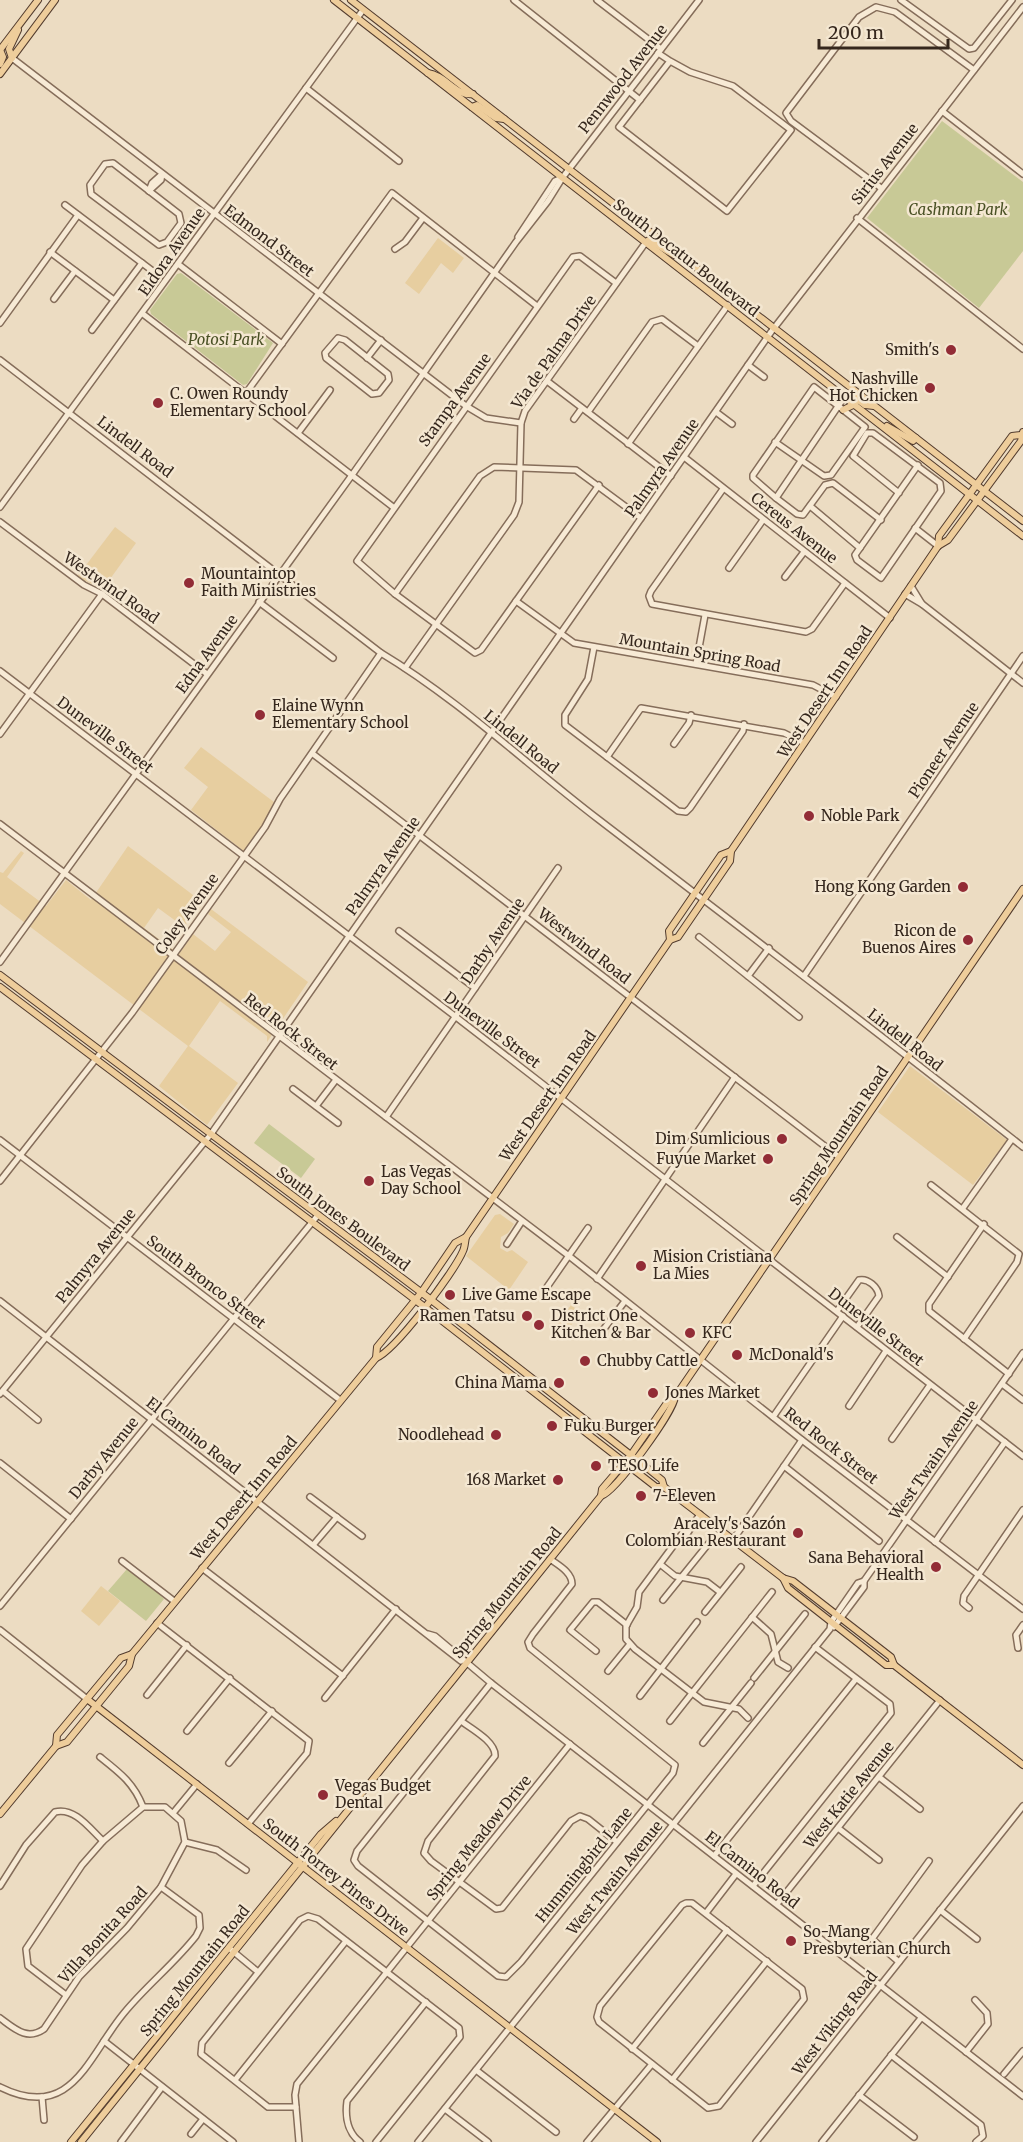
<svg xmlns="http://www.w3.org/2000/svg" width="1023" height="2142" font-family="Merriweather,serif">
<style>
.green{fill:#c8c996}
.sand{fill:#e7cea0}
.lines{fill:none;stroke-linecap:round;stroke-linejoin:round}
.minor-casing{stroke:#856d5a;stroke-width:8}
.major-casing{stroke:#533c2e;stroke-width:8}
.minor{stroke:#f7ead5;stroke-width:5}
.major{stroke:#eecd9b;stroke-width:6}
.poi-dot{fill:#922c36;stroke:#f4e7d1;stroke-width:2}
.labels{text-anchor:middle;stroke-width:5;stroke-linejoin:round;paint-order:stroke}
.street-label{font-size:15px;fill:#35271d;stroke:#f4e7d1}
.park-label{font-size:15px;font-style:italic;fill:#4a5125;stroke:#f4e7d1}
.poi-label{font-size:15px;fill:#35271d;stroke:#f4e7d1;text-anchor:start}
</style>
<rect width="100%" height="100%" fill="#ecdcc2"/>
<g class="green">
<polygon points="942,121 1023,182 1023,251 979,308 867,218"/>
<polygon points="181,273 273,343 247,384 243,385 151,314 150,310 177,274"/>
<polygon points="269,1124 315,1159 301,1178 254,1143"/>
<polygon points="127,1569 148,1583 164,1599 146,1621 108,1591"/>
</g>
<g class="sand">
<polygon points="438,238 464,258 453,273 441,263 419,294 405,283"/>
<polygon points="115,527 136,543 105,586 101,588 77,577"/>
<polygon points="201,747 274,802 265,823 245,852 191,810 208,787 184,768"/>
<polygon points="128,846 201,901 184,927 158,908 144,928 179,954 193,934 215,951 231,932 208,914 211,909 308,982 267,1042 267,1036 220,1001 189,1046 238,1083 207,1125 159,1086 188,1046 0,904 0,872 3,873 21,851 24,853 7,877 46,906 66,880 91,900"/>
<polygon points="910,1066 1007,1140 973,1185 878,1112"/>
<polygon points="500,1214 514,1224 508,1233 501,1237 500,1248 507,1252 512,1250 528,1262 509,1290 466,1256 495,1215"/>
<polygon points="571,1305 580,1312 566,1333 556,1326"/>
<polygon points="101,1586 120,1601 99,1626 81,1611"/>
</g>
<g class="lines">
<g class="minor-casing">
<g id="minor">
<polyline points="514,0 640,100"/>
<polyline points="597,0 661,49"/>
<polyline points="901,0 969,49 974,48 1012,0"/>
<polyline points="658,53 670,61 619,127 727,211 791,130 733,86 690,72 670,61"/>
<polyline points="12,58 466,406 486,418 521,423"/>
<polyline points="306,88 399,161"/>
<polyline points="942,111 1023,174"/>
<polygon points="113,163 179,214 181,223 167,242 159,245 91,194 90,185 105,164"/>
<polyline points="881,188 791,121 786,113 859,17 876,7 895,12 974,70"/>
<polyline points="149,191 152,183 162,174"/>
<polyline points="149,191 161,180 162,174"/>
<polyline points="65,205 158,275"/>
<polyline points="857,218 1023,349"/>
<polyline points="518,237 555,181 563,177"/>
<polyline points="395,249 405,242 423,218"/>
<polyline points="50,252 114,300"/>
<polyline points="178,264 282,344"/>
<polyline points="54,299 75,271"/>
<polyline points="143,314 393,507"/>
<polyline points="0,323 78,215"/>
<polyline points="92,330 142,263"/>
<polygon points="338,338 345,340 388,374 389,380 379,393 372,394 326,358 325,353"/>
<polyline points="367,358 381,340"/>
<path d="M0,360L381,653C459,700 526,764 598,819C740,928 883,1036 1023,1147"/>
<polyline points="748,365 764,377"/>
<polyline points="547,381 671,476"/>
<polyline points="246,393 392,193 537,306"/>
<polyline points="845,396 776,498 797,514 803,515 825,485 833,483 881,520"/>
<polyline points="588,412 652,322 662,319 698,346"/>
<polyline points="716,412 732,424"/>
<polyline points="574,419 582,408"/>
<polyline points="298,433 330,390"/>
<polyline points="775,442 824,476 831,475 865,427 814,387 753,475 753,478 776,498"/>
<polyline points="628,444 728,305"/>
<polyline points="684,457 890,618"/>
<polyline points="599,485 481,650 475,653 395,594 357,561 573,257 580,256 616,283"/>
<polyline points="723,489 651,591 649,596 652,604 806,632 812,629 845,583"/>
<polyline points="899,493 853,456 867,433 873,433 940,483 941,491 881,578 857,560 855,555 918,465"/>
<polyline points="810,506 860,548"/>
<polyline points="0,507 363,10"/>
<polyline points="0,522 84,585 102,594 207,674"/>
<polyline points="915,528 938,546"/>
<polyline points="729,568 763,520"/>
<polyline points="785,577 804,552"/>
<polyline points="911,586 922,604"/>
<polyline points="395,594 480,476 494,467 576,470 641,518"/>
<polyline points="905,594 922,604 1023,683"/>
<polyline points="516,601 574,643 813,685 836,697"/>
<polyline points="259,602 333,658"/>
<polyline points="594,647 588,679 565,715 565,725 678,811 686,812 690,808 743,731 744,724"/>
<polyline points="696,664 705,615"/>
<polyline points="405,668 514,515 519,502 521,423 525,411 646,242"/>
<polyline points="0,671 456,1017 1023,1456"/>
<polyline points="0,734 102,594"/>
<polyline points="674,744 689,723 691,715"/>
<polyline points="313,754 839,1157"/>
<polyline points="607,757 641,708 784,733 804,743"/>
<polyline points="0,824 569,1256 802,1440 1023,1609"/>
<polyline points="399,931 475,988"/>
<polyline points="699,937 799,1017"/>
<polyline points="0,962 352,475 516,242 548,201 563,177 699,0"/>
<polyline points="748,976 769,948"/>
<polyline points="804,976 1023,656"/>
<polyline points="293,1089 338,1123"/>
<polyline points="316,1106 335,1081"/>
<polyline points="386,1117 558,868"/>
<polyline points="0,1140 340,1400"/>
<polyline points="0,1181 132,1013 265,827 280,799 381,653"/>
<polyline points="931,1185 1019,1254 1017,1262 964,1339"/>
<polyline points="963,1208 1012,1139"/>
<polyline points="984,1224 929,1304 929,1311 1009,1374"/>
<polyline points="897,1237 948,1277"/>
<polyline points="507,1244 522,1221"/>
<polyline points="597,1279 735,1077"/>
<polyline points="547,1287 588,1228"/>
<polyline points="0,1301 461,1661"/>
<path d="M837,1311L859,1280C868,1278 878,1287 879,1296L857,1327"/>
<polyline points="603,1330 625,1301"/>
<polyline points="1002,1384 1023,1400"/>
<polyline points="3,1391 38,1420"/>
<polyline points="0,1394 211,1134 771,332 1023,7"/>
<polyline points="849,1406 886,1351"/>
<polyline points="773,1417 843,1316"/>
<polyline points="892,1439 930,1385"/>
<polyline points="0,1463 71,1519"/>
<polyline points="784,1466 879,1541"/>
<polyline points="310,1497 362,1536"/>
<polyline points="693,1524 685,1530 639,1592 637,1607 626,1626 626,1639 635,1649 704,1702 739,1709 748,1718"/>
<polyline points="684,1535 687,1534 700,1514"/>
<polyline points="733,1540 802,1440"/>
<polyline points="935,1542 1005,1442"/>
<polyline points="314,1544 337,1517"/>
<polyline points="122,1561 174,1601"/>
<polyline points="660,1564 675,1576 707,1582 720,1592"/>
<polyline points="202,1568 343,1676"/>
<polyline points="663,1600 709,1543"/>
<polyline points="0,1606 318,1215"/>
<polyline points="969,1608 963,1603 964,1596 1023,1510"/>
<polyline points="705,1612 741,1567"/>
<polyline points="752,1617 771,1634 778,1662 788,1668"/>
<polyline points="157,1623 309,1741 307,1753 248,1824"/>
<polyline points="834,1627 864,1587 864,1581"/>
<polyline points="0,1630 87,1699"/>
<polyline points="428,1634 435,1636 491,1683 1023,2096"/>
<polyline points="1018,1648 1016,1635 1023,1625"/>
<polyline points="596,1651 570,1630 593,1602 598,1602 627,1625"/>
<polyline points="608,1671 630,1644"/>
<polyline points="754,1678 805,1614"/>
<path d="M491,1683L357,1851L354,1860L358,1866L498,1976L506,1977L521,1962L673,1773L675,1765L530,1648L528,1642L533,1634L572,1584C572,1572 558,1565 550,1559"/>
<polyline points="147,1695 187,1645"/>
<polyline points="640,1696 697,1622"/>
<polyline points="325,1698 396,1609"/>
<path d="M461,1721C472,1729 496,1742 495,1756L428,1841L424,1853L431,1861L496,1909L502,1908L571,1821L580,1816L588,1819L617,1842"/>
<polyline points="670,1721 772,1592"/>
<polyline points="187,1731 230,1678"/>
<polyline points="703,1743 751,1683"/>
<path d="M100,1757C119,1772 134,1783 143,1807"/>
<polyline points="229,1763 272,1711"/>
<polyline points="879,1777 920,1809"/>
<polyline points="174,1812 197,1784"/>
<polyline points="838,1828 879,1860"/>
<polyline points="185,1842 217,1850 246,1870"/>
<polyline points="714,1856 856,1679"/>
<path d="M0,1886L26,1845L55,1812C75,1807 90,1829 103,1841"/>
<polyline points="753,1886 891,1713 890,1704 815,1647"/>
<polygon points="686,1903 692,1903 802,1989 804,1999 719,2106 708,2108 599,2022 597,2017 600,2006 682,1905"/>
<polyline points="777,1904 940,1700"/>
<polyline points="940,1910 977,1939"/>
<polyline points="706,1913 736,1874"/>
<polyline points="229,1948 258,1972"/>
<polyline points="899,1962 872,1939 929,1861"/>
<path d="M0,2018C15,2029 27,2041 44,2029L79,1977L127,1928L161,1887L185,1842L181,1821L165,1807H143L103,1841L82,1865L26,1949L28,1966L66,1995"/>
<polyline points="104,2041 233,2142"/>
<polyline points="632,2049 727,1930"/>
<polyline points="966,2052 988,2024 987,2013 975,2000"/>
<polyline points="891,2055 981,2125 983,2136 976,2142"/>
<polyline points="476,2070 556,2132"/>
<polyline points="1004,2074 1023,2051"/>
<polyline points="235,2080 346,1941"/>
<polyline points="672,2080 767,1961"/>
<path d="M0,2087C72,2123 88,2056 124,2013C146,1986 174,1964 196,1936L200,1928L199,1915L161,1887"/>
<polyline points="859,2095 914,2137"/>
<polyline points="42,2097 44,2120"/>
<polyline points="296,2107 268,2107 201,2054 202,2043 300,1920 308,1916 318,1919 459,2028 460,2037 376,2142"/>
<polyline points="445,2109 488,2142"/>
<polyline points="191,2134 203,2119"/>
<polyline points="121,2142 162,2087"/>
<polyline points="299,2142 295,2095 297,2084 570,1744"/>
<path d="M360,2142C347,2132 345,2116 347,2101L426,2002"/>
<polyline points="418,2142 830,1629 831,1622 858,1583 864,1581 1023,1353"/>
<polyline points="587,2142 652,2064"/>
<polyline points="756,2142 1023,1806"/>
<polyline points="822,2142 921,2018"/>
</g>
</g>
<g class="major-casing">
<g id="major">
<polyline points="334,0 1023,536"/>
<polyline points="351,0 1023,521"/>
<polyline points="0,50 38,0"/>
<polyline points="12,58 9,49 18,30"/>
<polyline points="0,64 3,57 0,50"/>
<path d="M428,73C445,75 456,97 473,94"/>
<polyline points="0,74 55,0"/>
<polyline points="472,107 477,105 496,118 504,119"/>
<polyline points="646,242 649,240 674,255"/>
<polyline points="845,396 850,394 865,405 874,406"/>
<polyline points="843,410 855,404"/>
<polyline points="887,426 913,441 916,438"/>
<polyline points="938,546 939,536 1012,436 1021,435"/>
<polyline points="670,940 669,931 721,855 731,851 938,546 948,540 1021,441 1023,432"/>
<polyline points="0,975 430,1299 641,1463 662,1480 664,1487 783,1578 793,1581 891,1657 894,1665 1023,1765"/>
<polyline points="0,987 409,1295 656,1487 664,1487"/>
<polyline points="376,1358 377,1347 421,1293 455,1243 466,1237 670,940 678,937 730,861 731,851"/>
<path d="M601,1496C616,1491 673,1413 675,1397L1023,889"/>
<polyline points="783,1578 788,1588 886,1665 894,1665"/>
<polyline points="87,1699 657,2142"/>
<path d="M56,1746L57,1735L121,1658L132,1654L376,1358C395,1351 454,1272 463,1251C465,1247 465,1241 466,1237"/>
<polyline points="0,1814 56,1746 67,1742 129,1666 132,1654"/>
<polyline points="71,2142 321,1834 336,1821"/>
<polyline points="81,2142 601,1496 602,1489 631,1455 669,1400 675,1397"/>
</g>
</g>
<use href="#minor" class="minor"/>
<use href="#major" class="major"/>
</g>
<g class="poi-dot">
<circle cx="951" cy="350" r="6"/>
<circle cx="930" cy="388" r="6"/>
<circle cx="158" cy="403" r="6"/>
<circle cx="189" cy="583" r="6"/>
<circle cx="260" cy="715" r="6"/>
<circle cx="809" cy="816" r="6"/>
<circle cx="963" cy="887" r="6"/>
<circle cx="968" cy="940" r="6"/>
<circle cx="782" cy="1139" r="6"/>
<circle cx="768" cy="1159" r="6"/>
<circle cx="369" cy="1181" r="6"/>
<circle cx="641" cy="1266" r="6"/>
<circle cx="450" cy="1295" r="6"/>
<circle cx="527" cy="1316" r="6"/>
<circle cx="539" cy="1325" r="6"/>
<circle cx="690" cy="1333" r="6"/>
<circle cx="737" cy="1355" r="6"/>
<circle cx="585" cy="1361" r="6"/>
<circle cx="559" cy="1383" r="6"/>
<circle cx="653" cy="1393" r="6"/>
<circle cx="552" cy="1426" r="6"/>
<circle cx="496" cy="1435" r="6"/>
<circle cx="596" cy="1466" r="6"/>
<circle cx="558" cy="1480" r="6"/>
<circle cx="641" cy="1496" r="6"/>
<circle cx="798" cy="1533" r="6"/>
<circle cx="936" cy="1567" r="6"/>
<circle cx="323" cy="1795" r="6"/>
<circle cx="791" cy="1941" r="6"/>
</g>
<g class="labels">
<g class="street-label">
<text transform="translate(623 79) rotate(-52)" y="5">Pennwood Avenue</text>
<text transform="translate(885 164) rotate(-52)" y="5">Sirius Avenue</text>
<text transform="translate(269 241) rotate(37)" y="5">Edmond Street</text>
<text transform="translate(172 252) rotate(-55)" y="5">Eldora Avenue</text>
<text transform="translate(686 258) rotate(38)" y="5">South Decatur Boulevard</text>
<text transform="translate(554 352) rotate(-55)" y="5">Via de Palma Drive</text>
<text transform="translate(455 400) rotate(-54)" y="5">Stampa Avenue</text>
<text transform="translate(135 447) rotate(37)" y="5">Lindell Road</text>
<text transform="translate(662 468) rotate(-55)" y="5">Palmyra Avenue</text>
<text transform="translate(794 528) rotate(38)" y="5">Cereus Avenue</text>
<text transform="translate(111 588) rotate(35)" y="5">Westwind Road</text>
<text transform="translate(700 653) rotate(10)" y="5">Mountain Spring Road</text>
<text transform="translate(207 654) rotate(-54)" y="5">Edna Avenue</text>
<text transform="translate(825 692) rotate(-56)" y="5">West Desert Inn Road</text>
<text transform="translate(105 735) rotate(37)" y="5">Duneville Street</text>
<text transform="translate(521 742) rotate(39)" y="5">Lindell Road</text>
<text transform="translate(944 750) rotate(-56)" y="5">Pioneer Avenue</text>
<text transform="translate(383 866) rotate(-55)" y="5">Palmyra Avenue</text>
<text transform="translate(187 914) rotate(-54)" y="5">Coley Avenue</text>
<text transform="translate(493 941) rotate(-56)" y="5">Darby Avenue</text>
<text transform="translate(584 946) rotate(38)" y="5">Westwind Road</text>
<text transform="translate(492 1030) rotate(37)" y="5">Duneville Street</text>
<text transform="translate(291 1032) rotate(38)" y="5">Red Rock Street</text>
<text transform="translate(905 1040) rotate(38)" y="5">Lindell Road</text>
<text transform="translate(548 1096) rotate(-55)" y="5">West Desert Inn Road</text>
<text transform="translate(839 1136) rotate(-56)" y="5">Spring Mountain Road</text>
<text transform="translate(343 1219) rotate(37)" y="5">South Jones Boulevard</text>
<text transform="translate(96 1256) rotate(-51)" y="5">Palmyra Avenue</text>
<text transform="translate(206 1282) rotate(37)" y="5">South Bronco Street</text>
<text transform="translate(876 1327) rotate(38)" y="5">Duneville Street</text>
<text transform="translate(193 1436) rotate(38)" y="5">El Camino Road</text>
<text transform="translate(831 1446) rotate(38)" y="5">Red Rock Street</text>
<text transform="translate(104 1458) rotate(-51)" y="5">Darby Avenue</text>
<text transform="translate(934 1460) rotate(-55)" y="5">West Twain Avenue</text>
<text transform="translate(244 1498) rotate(-50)" y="5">West Desert Inn Road</text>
<text transform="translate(507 1593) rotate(-51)" y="5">Spring Mountain Road</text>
<text transform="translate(849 1795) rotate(-51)" y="5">West Katie Avenue</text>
<text transform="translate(479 1838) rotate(-51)" y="5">Spring Meadow Drive</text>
<text transform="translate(584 1865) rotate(-51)" y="5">Hummingbird Lane</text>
<text transform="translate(752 1870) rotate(38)" y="5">El Camino Road</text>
<text transform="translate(336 1877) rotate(38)" y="5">South Torrey Pines Drive</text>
<text transform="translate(615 1878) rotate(-51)" y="5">West Twain Avenue</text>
<text transform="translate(103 1935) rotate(-48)" y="5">Villa Bonita Road</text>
<text transform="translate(195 1971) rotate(-51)" y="5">Spring Mountain Road</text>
<text transform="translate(835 2023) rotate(-52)" y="5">West Viking Road</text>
</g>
<g class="park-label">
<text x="958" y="215">Cashman Park</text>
<text x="226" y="345">Potosi Park</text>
</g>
<g class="poi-label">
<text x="939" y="355" text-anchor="end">Smith's</text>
<text x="918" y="384" text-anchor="end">Nashville<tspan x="918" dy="17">Hot Chicken</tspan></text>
<text x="170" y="399">C. Owen Roundy<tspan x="170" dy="17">Elementary School</tspan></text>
<text x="201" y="579">Mountaintop<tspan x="201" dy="17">Faith Ministries</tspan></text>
<text x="272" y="711">Elaine Wynn<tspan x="272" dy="17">Elementary School</tspan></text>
<text x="821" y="821">Noble Park</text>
<text x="951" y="892" text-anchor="end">Hong Kong Garden</text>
<text x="956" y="936" text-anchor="end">Ricon de<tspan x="956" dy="17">Buenos Aires</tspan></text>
<text x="770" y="1144" text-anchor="end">Dim Sumlicious</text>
<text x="756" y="1164" text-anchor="end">Fuyue Market</text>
<text x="381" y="1177">Las Vegas<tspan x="381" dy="17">Day School</tspan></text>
<text x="653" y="1262">Mision Cristiana<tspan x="653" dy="17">La Mies</tspan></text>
<text x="462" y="1300">Live Game Escape</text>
<text x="515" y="1321" text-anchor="end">Ramen Tatsu</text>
<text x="551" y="1321">District One<tspan x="551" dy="17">Kitchen &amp; Bar</tspan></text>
<text x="702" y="1338">KFC</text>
<text x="749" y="1360">McDonald's</text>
<text x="597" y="1366">Chubby Cattle</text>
<text x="547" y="1388" text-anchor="end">China Mama</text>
<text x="665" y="1398">Jones Market</text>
<text x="564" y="1431">Fuku Burger</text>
<text x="484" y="1440" text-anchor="end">Noodlehead</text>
<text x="608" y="1471">TESO Life</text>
<text x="546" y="1485" text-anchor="end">168 Market</text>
<text x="653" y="1501">7-Eleven</text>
<text x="786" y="1529" text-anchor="end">Aracely's Sazón<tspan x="786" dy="17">Colombian Restaurant</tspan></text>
<text x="924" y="1563" text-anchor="end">Sana Behavioral<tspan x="924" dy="17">Health</tspan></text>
<text x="335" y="1791">Vegas Budget<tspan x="335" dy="17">Dental</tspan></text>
<text x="803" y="1937">So-Mang<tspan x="803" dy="17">Presbyterian Church</tspan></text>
</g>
</g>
<path d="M819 39v9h129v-9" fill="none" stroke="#35271d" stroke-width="3"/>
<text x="828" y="39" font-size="18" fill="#35271d" stroke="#f4e7d1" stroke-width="4.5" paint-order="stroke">200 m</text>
</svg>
